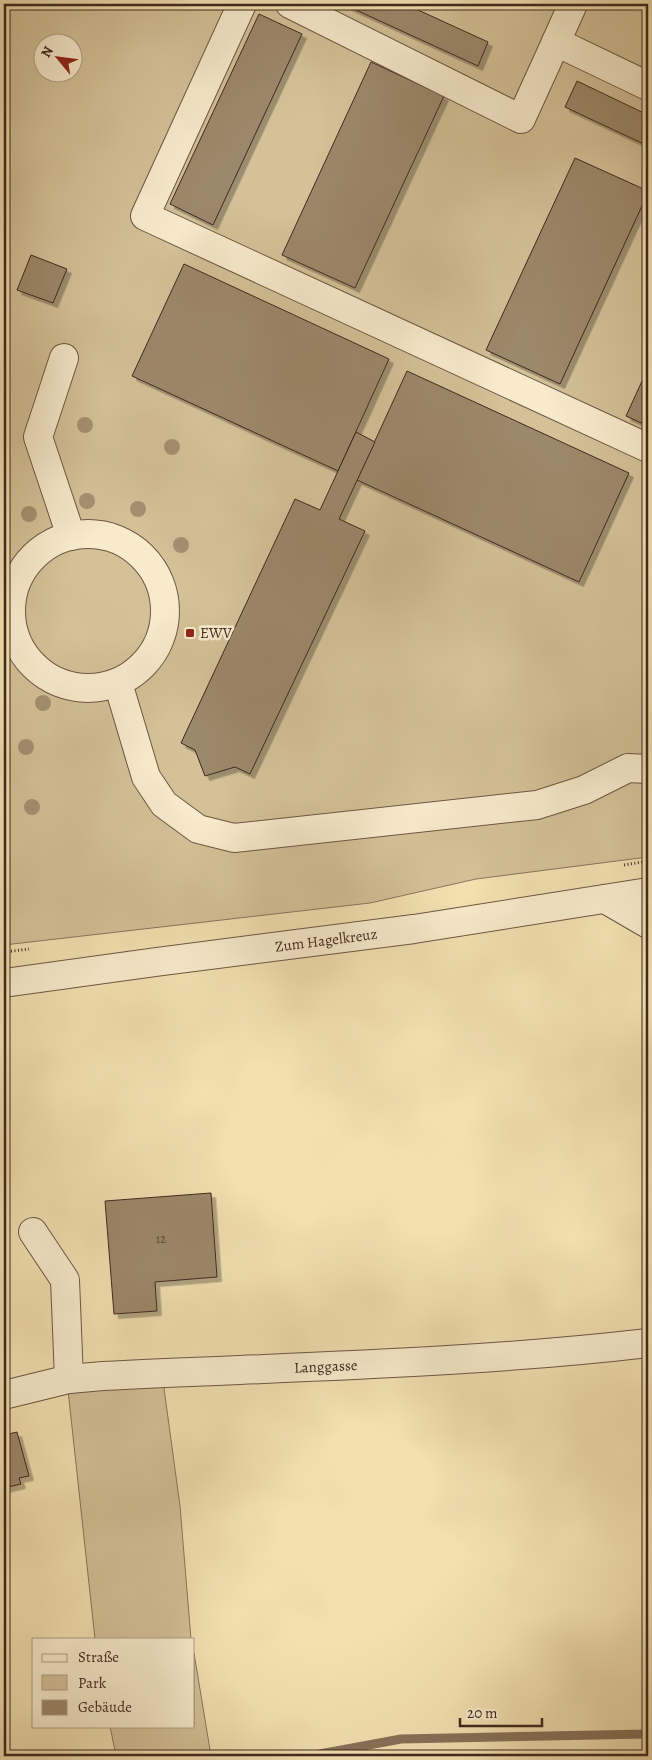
<svg xmlns="http://www.w3.org/2000/svg" width="652" height="1760" font-family="Alegreya,serif">
<style>
.green{fill:#d4c198;stroke:#8a745c;fill-rule:evenodd}
.lines{fill:none;stroke-linecap:round;stroke-linejoin:round}
.stream{stroke:#867159;stroke-width:9}
.building{fill:#9c886b;stroke:#3f281f;filter:url(#shadow)}
.minor-casing{stroke:#6c5644;stroke-width:30}
.path{stroke:#3f281f;stroke-width:3;stroke-dasharray:1 2.5;stroke-linecap:butt}
.minor{stroke:#f7ebcc;stroke-width:28}
.tree{fill:#a49071}
.poi-dot{fill:#8f2418;stroke:#f7ebcc;stroke-width:2}
.labels{text-anchor:middle;stroke-width:5;stroke-linejoin:round;paint-order:stroke}
.number-label{font-size:12px;fill:#564032}
.poi-label{font-size:15px;fill:#3f281f;stroke:#f7ebcc;text-anchor:start}
.street-label{font-size:15px;fill:#3f281f;stroke:#f7ebcc}
</style>
<defs>
<filter id="shadow"><feDropShadow dx="4.5" dy="4.5" stdDeviation="0" flood-color="#0004"/></filter>
</defs>
<rect width="100%" height="100%" fill="#f2e0b1"/>
<filter id="stains"><feTurbulence type="fractalNoise" baseFrequency=".004" numOctaves="4"/><feColorMatrix values="0 0 0 0 .2 0 0 0 0 .09 0 0 0 0 .02 0 0 0 .5 -.17"/></filter>
<radialGradient id="worn" r=".72"><stop offset=".6" stop-color="#630" stop-opacity="0"/><stop offset="1" stop-color="#630" stop-opacity=".3"/></radialGradient>
<g class="green">
<path d="M4,4H648V857L476,879L370,903L4,945ZM42,42H72V72H42Z"/>
<polygon points="163,1381 180,1506 191,1639 95,1639 68,1390"/>
<polygon points="194,1653 211,1756 116,1756 110,1726 194,1726"/>
</g>
<g class="lines">
<polyline class="stream" points="309,1756 401,1739 648,1734"/>
</g>
<g class="building">
<polygon points="343,4 405,4 488,42 478,66"/>
<polygon points="259,14 302,34 213,225 170,204"/>
<polygon points="371,62 444,96 355,288 282,255"/>
<polygon points="577,81 648,115 648,146 565,107"/>
<polygon points="575,158 648,191 648,193 560,384 486,350"/>
<polygon points="31,255 67,269 53,303 17,290"/>
<polygon points="184,264 389,359 338,471 132,376"/>
<polygon points="648,368 648,426 626,416"/>
<polygon points="407,371 629,473 579,582 357,480"/>
<polygon points="356,432 375,442 339,519 365,531 250,774 235,767 205,776 195,750 181,743 295,499 320,510"/>
<polygon points="211,1193 217,1277 155,1282 157,1311 114,1314 105,1201"/>
<polygon points="17,1432 29,1476 19,1478 21,1484 4,1488 4,1435"/>
</g>
<g class="lines">
<g class="minor-casing">
<g id="minor">
<polyline points="242,4 145,216 648,448"/>
<polyline points="290,4 521,119 556,42 648,86"/>
<polyline points="556,42 573,4"/>
<polyline points="64,358 38,437 71,536"/>
<circle cx="88" cy="611" r="77"/>
<polyline points="118,683 146,777 164,804 198,829 234,838 537,805 584,790 628,768 648,769"/>
<polyline points="605,899 648,924"/>
<path id="s1" d="M4,983L156,962L414,929L648,892"/>
<polyline points="33,1232 65,1280 69,1379"/>
<path id="s2" d="M4,1395L69,1379L103,1376C285,1367 467,1364 648,1343"/>
</g>
</g>
<g class="path">
<polyline points="624,865 648,861"/>
<polyline points="4,952 29,949"/>
</g>
<use href="#minor" class="minor"/>
</g>
<g class="tree">
<circle cx="85" cy="425" r="8"/>
<circle cx="172" cy="447" r="8"/>
<circle cx="87" cy="501" r="8"/>
<circle cx="138" cy="509" r="8"/>
<circle cx="29" cy="514" r="8"/>
<circle cx="181" cy="545" r="8"/>
<circle cx="43" cy="703" r="8"/>
<circle cx="26" cy="747" r="8"/>
<circle cx="32" cy="807" r="8"/>
</g>
<rect class="poi-dot" x="185" y="628" width="10" height="10" rx="2.5"/>
<g class="labels">
<g class="number-label">
<text x="161" y="1243">12</text>
</g>
<g class="poi-label">
<text x="200" y="638">EWV</text>
</g>
<g class="street-label">
<text dy="5" stroke="none"><textPath href="#s1" startOffset="325">Zum Hagelkreuz</textPath></text>
<text dy="5" stroke="none"><textPath href="#s2" startOffset="324">Langgasse</textPath></text>
</g>
</g>
<rect width="652" height="1760" fill="none" stroke="#f2e0b1" stroke-width="20"/>
<rect x="5" y="5" width="642" height="1750" fill="none" stroke="#3f281f" stroke-width="2.5"/>
<rect x="10" y="10" width="632" height="1740" fill="none" stroke="#3f281f"/>
<rect x="32" y="1638" width="162" height="90" fill="#f7ebcc" stroke="#ad9d87"/>
<rect x="42" y="1654" width="25" height="8" fill="#f7ebcc" stroke="#ad9d87"/>
<text x="78" y="1662" font-size="15" fill="#3f281f">Straße</text>
<rect x="42" y="1675" width="25" height="15" fill="#d4c198" stroke="#ad9d87"/>
<text x="78" y="1688" font-size="15" fill="#3f281f">Park</text>
<rect x="42" y="1700" width="25" height="15" fill="#9c886b" stroke="#ad9d87"/>
<text x="78" y="1712" font-size="15" fill="#3f281f">Gebäude</text>
<g transform="translate(58 58) rotate(299)"><circle r="24" fill="#f7ebcc" stroke="#ad9d87"/>
<path d="M0-4L9 19L0 12L-9 19Z" fill="#8f2418"/>
<text y="-8" font-size="14" font-weight="bold" text-anchor="middle" fill="#3f281f">N</text>
</g>
<path d="M460 1718v8h82v-8" fill="none" stroke="#3f281f" stroke-width="2.5"/>
<text x="467" y="1718" font-size="15" fill="#3f281f" stroke="#f7ebcc" stroke-width="4" paint-order="stroke">20 m</text>
<rect width="100%" height="100%" filter="url(#stains)"/>
<rect width="100%" height="100%" fill="url(#worn)"/>
</svg>
